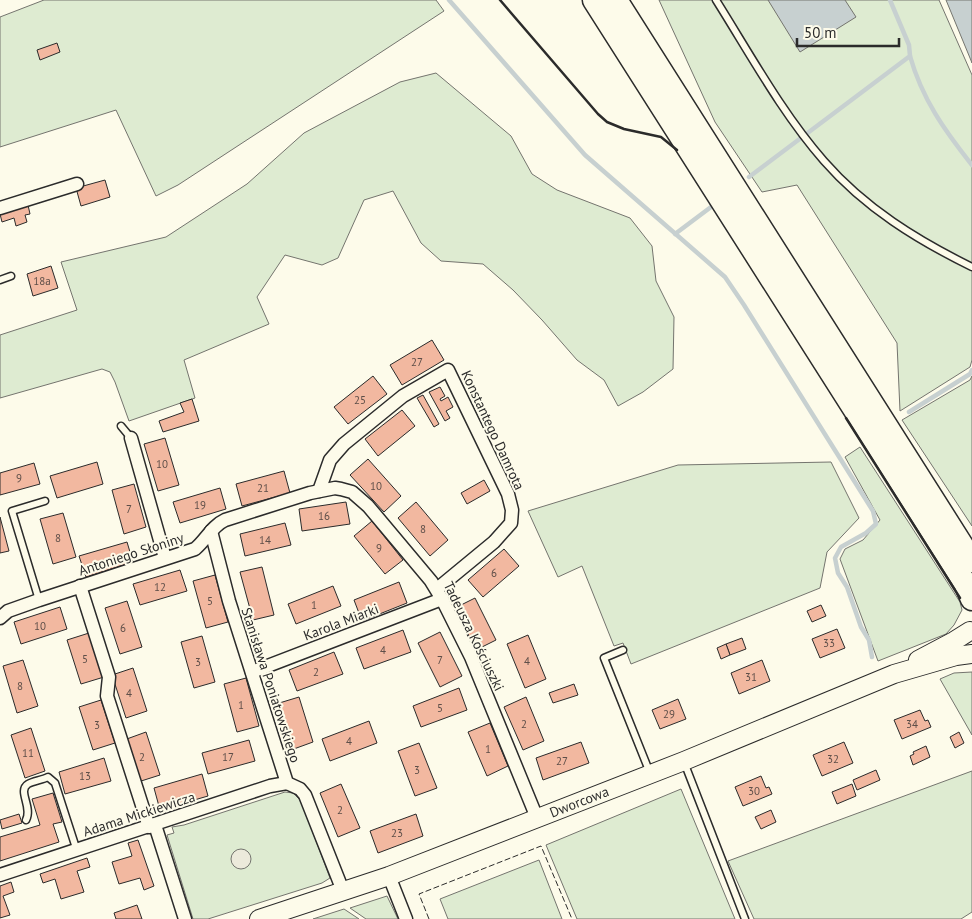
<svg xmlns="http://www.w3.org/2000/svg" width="972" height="919" font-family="'PT Sans',sans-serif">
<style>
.green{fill:#deebd1;stroke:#74746e}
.parking{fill:#eceadb;stroke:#74746e}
.water{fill:#c7d0d0;stroke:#74746e}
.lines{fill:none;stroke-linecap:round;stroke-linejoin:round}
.stream{stroke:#c7d0d0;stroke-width:4.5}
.building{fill:#f2b8a0;stroke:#2b2b2b}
.lane-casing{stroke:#2b2b2b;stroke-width:9}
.street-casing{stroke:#2b2b2b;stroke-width:15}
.secondary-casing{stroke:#2b2b2b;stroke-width:20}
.highway-casing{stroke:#2b2b2b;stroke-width:25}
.lane{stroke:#fdfbea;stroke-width:6}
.street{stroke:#fdfbea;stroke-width:12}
.secondary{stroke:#fdfbea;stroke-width:18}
.highway{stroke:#fdfbea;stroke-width:22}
.fence{stroke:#2b2b2b;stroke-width:1;stroke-dasharray:6 2.5;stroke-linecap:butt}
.wall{stroke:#2b2b2b;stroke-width:2.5}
.labels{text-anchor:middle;stroke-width:4;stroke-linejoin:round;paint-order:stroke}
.number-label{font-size:11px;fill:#5d4e48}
.street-label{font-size:14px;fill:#2b2b2b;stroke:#fdfbea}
</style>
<rect width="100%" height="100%" fill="#fdfbea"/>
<g class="green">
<polygon points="44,0 436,0 444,11 178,185 156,196 116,110 0,147 0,17"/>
<polygon points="659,0 939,0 972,75 972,360 970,367 900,411 897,343 797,185 762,192 715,122"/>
<polygon points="436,73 511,136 532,174 557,190 630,218 652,246 656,281 674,317 673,369 643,392 618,406 604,380 577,360 542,320 513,290 483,264 441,261 421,243 393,191 364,200 338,258 322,265 285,255 257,297 269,324 184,360 195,398 129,421 115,382 110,372 102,369 0,398 0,335 77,310 61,262 166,237 247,184 304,133 400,82"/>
<polygon points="972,376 972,526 902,420 970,380"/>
<polygon points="860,447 960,602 962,610 954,625 946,634 878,661 840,559 845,549 863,540 880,520 845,457"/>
<polygon points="831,462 859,518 827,552 820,588 631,664 623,643 614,646 582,566 558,577 528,511 678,465"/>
<polygon points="972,672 972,735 940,679 954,673"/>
<polygon points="972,771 972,912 961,919 754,919 728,861"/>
<polygon points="681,789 735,919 577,919 546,845"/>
<polygon points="285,792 293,793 301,801 330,878 322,883 208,919 193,919 167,835 174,833 172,827 184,825"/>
<polygon points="539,860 562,919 448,919 440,899"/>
<polygon points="387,896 398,919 366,919 350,908"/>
<polygon points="344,909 359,919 313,919"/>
</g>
<circle class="parking" cx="241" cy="859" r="10"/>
<g class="water">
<polygon points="768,0 845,0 856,17 800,52"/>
<polygon points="946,0 972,0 972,63 970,58"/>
</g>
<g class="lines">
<g class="stream">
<polyline points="449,0 585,155 725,277 744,305 863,495 873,511 876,524 866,533 841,547 835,558 838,573 847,587 861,627 869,640 872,657"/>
<path d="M910,56C922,99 945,131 972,165"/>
<polyline points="749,177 910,56 909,45 890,0"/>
<polyline points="675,234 711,207"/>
<polyline points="909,412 970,374 972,370"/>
</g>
</g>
<g class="building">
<polygon points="57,43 60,52 40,60 37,50"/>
<polygon points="105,180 110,197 81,206 76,188"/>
<polygon points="28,205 30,214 25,215 27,222 16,226 14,218 2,222 0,214"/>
<polygon points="51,266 58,288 33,296 27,274"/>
<polygon points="432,340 444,360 402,385 390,365"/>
<polygon points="373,376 387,394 348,424 334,407"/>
<polygon points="440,387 445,396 440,399 441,401 448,397 453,407 446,411 450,418 445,421 429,392"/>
<polygon points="423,395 439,424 434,427 417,398"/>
<polygon points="192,399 199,421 163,432 159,421 184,412 180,403"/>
<polygon points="402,410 415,426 378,456 365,439"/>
<polygon points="165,438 179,485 158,491 144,444"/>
<polygon points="368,459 401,496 384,512 350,475"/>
<polygon points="97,462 103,484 57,498 50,476"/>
<polygon points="34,463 40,484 0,495 0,473"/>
<polygon points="284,471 290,493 242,506 236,484"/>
<polygon points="484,480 490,491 467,504 461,493"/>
<polygon points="134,484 146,527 124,534 112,490"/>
<polygon points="220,488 226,509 180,523 173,502"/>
<polygon points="346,502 350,524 302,531 299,509"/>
<polygon points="416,502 448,540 430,556 398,518"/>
<polygon points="63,513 76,557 53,564 40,519"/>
<polygon points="0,517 9,551 0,553"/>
<polygon points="372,521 403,560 385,574 354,536"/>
<polygon points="285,523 291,545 245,556 240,534"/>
<polygon points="127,542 133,562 86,577 79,556"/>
<polygon points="504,549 519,566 483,597 468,580"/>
<polygon points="262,567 274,615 253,620 240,572"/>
<polygon points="180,570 187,591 140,605 133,584"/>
<polygon points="215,575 228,622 206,628 193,581"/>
<polygon points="399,582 407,603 362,621 354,600"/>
<polygon points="333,586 341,606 296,624 288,604"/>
<polygon points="475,598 496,640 476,650 455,608"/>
<polygon points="127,601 142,647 120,654 105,608"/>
<polygon points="821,605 826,616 812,622 807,611"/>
<polygon points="60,607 67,629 21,644 14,622"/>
<polygon points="837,629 845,648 820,658 812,639"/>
<polygon points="403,630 411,652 364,669 356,648"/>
<polygon points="440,632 462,676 440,687 418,643"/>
<polygon points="89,633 104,677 81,684 67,640"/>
<polygon points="528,635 546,679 525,688 507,644"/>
<polygon points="202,636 215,682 194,688 181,642"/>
<polygon points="742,638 746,649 730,655 726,644"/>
<polygon points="726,644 730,655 721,659 717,648"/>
<polygon points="334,652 343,674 297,691 289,670"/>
<polygon points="23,660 38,706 17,713 3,666"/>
<polygon points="762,660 770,681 739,694 731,673"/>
<polygon points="133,668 147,711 126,718 112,675"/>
<polygon points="246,678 259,726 237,732 224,684"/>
<polygon points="574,684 578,695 553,703 549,693"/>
<polygon points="459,688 467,710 421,727 413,706"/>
<polygon points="299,697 313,742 291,750 276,704"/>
<polygon points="526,697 544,741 523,750 504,707"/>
<polygon points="678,699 686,719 660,729 652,710"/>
<polygon points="101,700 115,743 93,750 79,707"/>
<polygon points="920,710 925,721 928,720 931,727 902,739 894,720"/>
<polygon points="369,721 377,743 330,761 322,739"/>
<polygon points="490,723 508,766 487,776 468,732"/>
<polygon points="31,728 45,771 25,778 11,735"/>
<polygon points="146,732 160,775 138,782 124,740"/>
<polygon points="959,732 964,743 955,748 950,737"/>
<polygon points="249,740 255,761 208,774 202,753"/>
<polygon points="581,742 589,763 543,780 536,758"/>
<polygon points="844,742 853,763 822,776 813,755"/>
<polygon points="419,743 437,788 415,796 398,751"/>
<polygon points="926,746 930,757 913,765 910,756 914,754 913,752"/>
<polygon points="104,758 111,781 65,794 59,772"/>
<polygon points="876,770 880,780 857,790 853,780"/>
<polygon points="202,774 208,796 160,810 154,788"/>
<polygon points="761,776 766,788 769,787 772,794 743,806 735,787"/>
<polygon points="341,784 360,828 338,837 320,793"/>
<polygon points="852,784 856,796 837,804 832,792"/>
<polygon points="53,793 62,822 53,824 59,842 0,861 0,837 40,825 32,799"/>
<polygon points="771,810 776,822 761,829 755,817"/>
<polygon points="19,814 22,823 2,829 0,820"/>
<polygon points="416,814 423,836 378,853 370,831"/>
<polygon points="138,840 154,886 144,890 140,878 119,884 112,862 132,856 128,843"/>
<polygon points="87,858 90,867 77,871 84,892 61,899 55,879 43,883 40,874"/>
<polygon points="11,882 14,892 3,896 10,915 0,918 0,886"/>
<polygon points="137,905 142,919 116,919 114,913"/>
</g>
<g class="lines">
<g class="lane-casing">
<g id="lane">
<path d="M716,0C750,54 782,113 824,161C865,208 917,240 972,267"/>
<polyline points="0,280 11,276"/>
<polyline points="121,426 131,438"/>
<polyline points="39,600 12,511 45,501"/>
<polyline points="623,650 604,658 650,773"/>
<polyline points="684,762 745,919"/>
<path d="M26,820C33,807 17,791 28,784C33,781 42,780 48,777L55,783L77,851"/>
</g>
</g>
<g class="street-casing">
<g id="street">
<polyline points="0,208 77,184"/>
<polyline points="131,438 165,558"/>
<polyline points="319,491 330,460 344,444 403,396 448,370 508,494 512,510 511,523 494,542 437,589"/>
<polyline points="211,531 229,601 287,783 300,789 305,795 343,891"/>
<polyline points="80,586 109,677 107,696 149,827"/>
<path d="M0,618L8,611L39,600L195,549C206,540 212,526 225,520L310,493L335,488L341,489L352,492L368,506L431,581L442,599L471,657L537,818"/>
<polyline points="252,672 442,599"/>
<polyline points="155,825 185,919"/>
<polyline points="0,875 270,786 287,783"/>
<polyline points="389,876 406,919"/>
</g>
</g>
<g class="secondary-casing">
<g id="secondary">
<polyline points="918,660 954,641 970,631"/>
<path id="s1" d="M259,919L389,876L684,761L894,674L956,656L972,654"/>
</g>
</g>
<g class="highway-casing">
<g id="highway">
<polyline points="594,0 965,583 972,599"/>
<polyline points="616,0 972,561"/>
</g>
</g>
<use href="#lane" class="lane"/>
<use href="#street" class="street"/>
<use href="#secondary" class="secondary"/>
<use href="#highway" class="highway"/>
<polyline class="fence" points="429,919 419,894 541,846 572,919"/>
<g class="wall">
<polyline points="500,0 598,114 607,122 624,129 661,137 677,150"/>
<polyline points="846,418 960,598"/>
</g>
</g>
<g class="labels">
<g class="number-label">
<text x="42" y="285">18a</text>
<text x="417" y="366">27</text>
<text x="360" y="404">25</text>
<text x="162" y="468">10</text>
<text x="19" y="482">9</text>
<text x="376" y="490">10</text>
<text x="263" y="492">21</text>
<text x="200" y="509">19</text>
<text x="129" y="513">7</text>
<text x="324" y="520">16</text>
<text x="423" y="533">8</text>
<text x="58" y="542">8</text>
<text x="265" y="544">14</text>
<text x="379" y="552">9</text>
<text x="494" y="577">6</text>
<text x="160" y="591">12</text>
<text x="210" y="605">5</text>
<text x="314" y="609">1</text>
<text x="40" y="630">10</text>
<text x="123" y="632">6</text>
<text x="829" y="647">33</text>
<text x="383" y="654">4</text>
<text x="85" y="663">5</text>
<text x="440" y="664">7</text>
<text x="527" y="665">4</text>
<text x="198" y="666">3</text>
<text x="316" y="676">2</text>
<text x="751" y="681">31</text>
<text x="20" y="690">8</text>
<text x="129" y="697">4</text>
<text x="241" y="709">1</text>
<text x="440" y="712">5</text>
<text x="669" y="718">29</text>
<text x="524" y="728">2</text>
<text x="912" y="728">34</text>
<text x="97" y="729">3</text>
<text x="349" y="745">4</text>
<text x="488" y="753">1</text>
<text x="28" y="757">11</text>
<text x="142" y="761">2</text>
<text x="228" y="761">17</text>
<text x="833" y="763">32</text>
<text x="562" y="765">27</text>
<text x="417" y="774">3</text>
<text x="85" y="780">13</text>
<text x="754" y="795">30</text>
<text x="340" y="814">2</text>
<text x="397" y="837">23</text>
</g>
<g class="street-label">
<text transform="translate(493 430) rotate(65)" y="5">Konstantego Damrota</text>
<text transform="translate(131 554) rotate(-18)" y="5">Antoniego Słoniny</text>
<text transform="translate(341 622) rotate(-21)" y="5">Karola Miarki</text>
<text transform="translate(474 636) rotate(64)" y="5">Tadeusza Kościuszki</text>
<text transform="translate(271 685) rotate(72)" y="5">Stanisława Poniatowskiego</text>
<text dy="5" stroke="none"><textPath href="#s1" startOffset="341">Dworcowa</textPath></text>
<text transform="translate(139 814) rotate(-18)" y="5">Adama Mickiewicza</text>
</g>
</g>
<path d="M797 38v8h102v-8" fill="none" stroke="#2b2b2b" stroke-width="2.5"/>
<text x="804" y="38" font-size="15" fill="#2b2b2b" stroke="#fdfbea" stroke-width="4" paint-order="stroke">50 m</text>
</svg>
